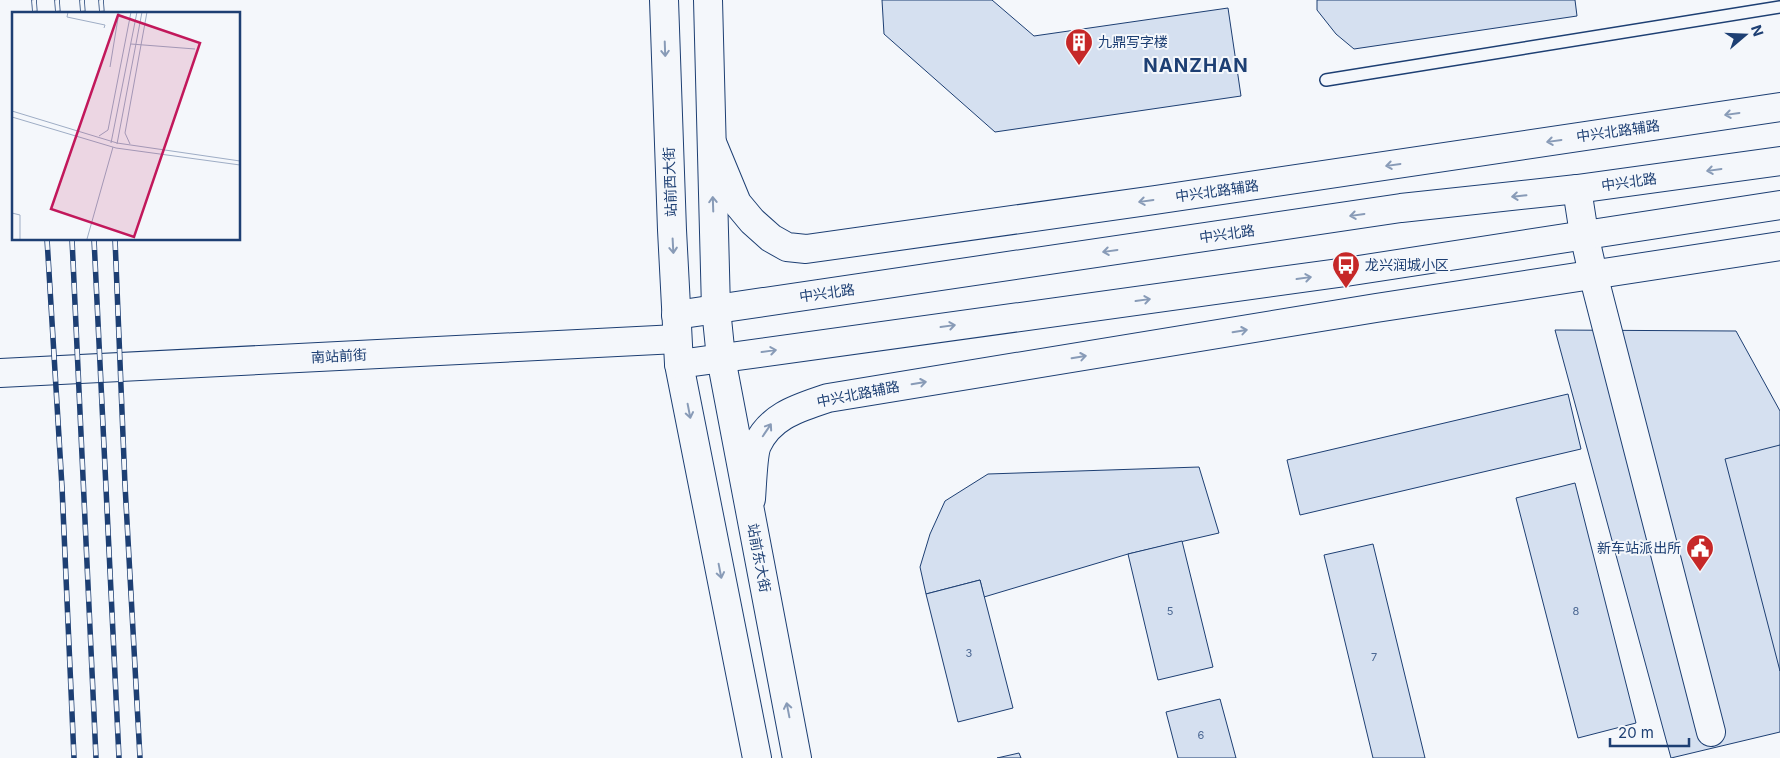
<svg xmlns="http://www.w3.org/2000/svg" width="1780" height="758" font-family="Inter,'Noto Sans SC',sans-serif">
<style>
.building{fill:#d5e0f0;stroke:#1d3f73}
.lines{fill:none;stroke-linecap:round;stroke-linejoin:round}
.lane-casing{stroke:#1d3f73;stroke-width:14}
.secondary-casing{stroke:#1d3f73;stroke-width:30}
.primary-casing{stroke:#1d3f73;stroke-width:30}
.lane{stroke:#f4f7fb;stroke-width:11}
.secondary{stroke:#f4f7fb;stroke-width:28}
.primary{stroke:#f4f7fb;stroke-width:28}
.rail-casing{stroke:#1d3f73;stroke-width:5.5}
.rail{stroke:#f4f7fb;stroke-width:4;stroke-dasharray:11;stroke-linecap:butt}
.oneway{stroke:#889bb7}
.labels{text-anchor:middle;stroke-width:4;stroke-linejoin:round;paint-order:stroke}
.number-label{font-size:11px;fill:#4b6792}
.poi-label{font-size:14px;fill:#1d3f73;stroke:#f4f7fb;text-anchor:start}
.street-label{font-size:14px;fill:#1d3f73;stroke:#f4f7fb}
.district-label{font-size:19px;font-weight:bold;letter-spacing:1px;fill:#1d3f73;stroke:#f4f7fb}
.inset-road{fill:none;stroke:#9eadc5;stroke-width:1}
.view{fill:#c2185b;fill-opacity:0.15;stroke:#c2185b;stroke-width:2.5}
.inset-edge{fill:none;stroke:#1d3f73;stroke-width:2.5}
</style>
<rect width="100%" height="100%" fill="#f4f7fb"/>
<g class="building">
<polygon points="882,0 992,0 1034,36 1228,8 1241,96 995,132 884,34"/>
<polygon points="1317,0 1575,0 1577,16 1354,49 1336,34 1317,10"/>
<polygon points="1555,330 1736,331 1780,411 1780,732 1671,758"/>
<polygon points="1568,394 1581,449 1300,515 1287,460"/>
<polygon points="1780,445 1780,671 1725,459"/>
<polygon points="1199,467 1219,533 1128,554 984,597 980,580 926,594 920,567 930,534 945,501 988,474"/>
<polygon points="1575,483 1636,723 1578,738 1516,498"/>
<polygon points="1182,541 1213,667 1158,680 1128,554"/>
<polygon points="1373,544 1425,758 1373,758 1324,555"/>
<polygon points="980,580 1013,708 958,722 926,594"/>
<polygon points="1220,699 1236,758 1178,758 1166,712"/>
<polygon points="1019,753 1021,758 997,758"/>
</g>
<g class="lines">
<g class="lane-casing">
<polyline id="lane" points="1326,80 1780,7"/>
</g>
<g class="secondary-casing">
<g id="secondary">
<polyline points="713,145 737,203 752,221 771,238 787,247 806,249 1155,200 1780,107"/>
<polyline points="1577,189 1584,234 1593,274 1711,732"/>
<polyline points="0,373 677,339"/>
<path d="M751,499C752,487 753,454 757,445C771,415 799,408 828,398L1376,308L1780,246"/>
</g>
</g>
<g class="primary-casing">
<g id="primary">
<polyline points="664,0 672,230 679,364 757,758"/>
<polyline points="708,0 716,309 721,358 797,758"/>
<polyline points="676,315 1401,208 1577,189 1780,161"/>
<polyline points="679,364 1346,272 1780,205"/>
</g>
</g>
<use href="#lane" class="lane"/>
<use href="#secondary" class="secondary"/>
<use href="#primary" class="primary"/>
<g class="rail-casing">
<g id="rail">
<polyline points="34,0 35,14"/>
<polyline points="57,0 58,14"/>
<polyline points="82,0 83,14"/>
<polyline points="101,0 102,14"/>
<polyline points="47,239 62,487 74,758"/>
<polyline points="72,239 96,758"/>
<polyline points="94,239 119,758"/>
<polyline points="115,239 125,485 140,758"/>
</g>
</g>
<use href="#rail" class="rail"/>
</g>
<defs><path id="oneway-shaft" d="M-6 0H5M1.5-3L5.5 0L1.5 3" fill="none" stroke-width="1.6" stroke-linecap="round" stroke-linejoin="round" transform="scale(1.25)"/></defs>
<g class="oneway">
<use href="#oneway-shaft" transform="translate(665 49) rotate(88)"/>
<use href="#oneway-shaft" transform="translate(1732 114) rotate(172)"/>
<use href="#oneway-shaft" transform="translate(1554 141) rotate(172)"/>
<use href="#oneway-shaft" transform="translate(1393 165) rotate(172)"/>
<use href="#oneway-shaft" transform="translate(1714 170) rotate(172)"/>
<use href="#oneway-shaft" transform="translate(1519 196) rotate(174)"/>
<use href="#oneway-shaft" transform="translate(1146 201) rotate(172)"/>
<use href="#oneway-shaft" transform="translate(713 204) rotate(-92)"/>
<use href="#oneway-shaft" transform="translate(1357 215) rotate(172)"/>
<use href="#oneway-shaft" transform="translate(673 246) rotate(87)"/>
<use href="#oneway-shaft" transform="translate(1110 251) rotate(172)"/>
<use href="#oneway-shaft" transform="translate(1304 278) rotate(-8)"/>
<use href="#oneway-shaft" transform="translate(1143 300) rotate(-8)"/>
<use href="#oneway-shaft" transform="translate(948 326) rotate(-8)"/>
<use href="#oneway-shaft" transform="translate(1240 331) rotate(-9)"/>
<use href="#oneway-shaft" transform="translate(769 351) rotate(-8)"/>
<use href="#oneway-shaft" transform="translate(1079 357) rotate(-9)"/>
<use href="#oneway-shaft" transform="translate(919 383) rotate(-9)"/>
<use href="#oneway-shaft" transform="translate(689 411) rotate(79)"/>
<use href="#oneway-shaft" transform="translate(767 430) rotate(-56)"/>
<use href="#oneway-shaft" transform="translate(720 571) rotate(79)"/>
<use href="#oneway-shaft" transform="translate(788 710) rotate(-101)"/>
</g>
<defs>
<g id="building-pin" transform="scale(1.4375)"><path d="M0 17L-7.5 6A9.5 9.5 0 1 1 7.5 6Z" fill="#c62828" stroke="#f4f7fb"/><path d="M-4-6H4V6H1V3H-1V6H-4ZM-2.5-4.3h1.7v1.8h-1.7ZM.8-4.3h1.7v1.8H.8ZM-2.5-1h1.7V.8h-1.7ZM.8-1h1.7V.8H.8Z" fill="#fff"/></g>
<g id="bus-pin" transform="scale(1.4375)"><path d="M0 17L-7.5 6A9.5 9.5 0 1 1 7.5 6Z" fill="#c62828" stroke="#f4f7fb"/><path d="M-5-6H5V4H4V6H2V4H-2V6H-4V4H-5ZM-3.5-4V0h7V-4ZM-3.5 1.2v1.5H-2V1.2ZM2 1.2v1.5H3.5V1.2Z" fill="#fff"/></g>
<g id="civic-pin" transform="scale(1.4375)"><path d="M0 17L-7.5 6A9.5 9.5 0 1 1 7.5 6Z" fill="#c62828" stroke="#f4f7fb"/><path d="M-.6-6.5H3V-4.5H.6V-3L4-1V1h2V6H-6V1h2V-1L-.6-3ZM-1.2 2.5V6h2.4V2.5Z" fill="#fff"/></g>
</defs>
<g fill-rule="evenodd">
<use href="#building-pin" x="1079" y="42"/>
<use href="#bus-pin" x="1346" y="265"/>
<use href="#civic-pin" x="1700" y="548"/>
</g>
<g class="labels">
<g class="number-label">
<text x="1170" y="615">5</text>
<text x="1576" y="615">8</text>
<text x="969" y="657">3</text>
<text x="1374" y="661">7</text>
<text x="1201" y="739">6</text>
</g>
<g class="poi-label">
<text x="1098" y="47">九鼎写字楼</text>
<text x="1365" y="270">龙兴润城小区</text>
<text x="1681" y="553" text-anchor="end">新车站派出所</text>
</g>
<g class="street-label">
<text transform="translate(1618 131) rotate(-8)" y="5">中兴北路辅路</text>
<text transform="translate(670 182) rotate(-92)" y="5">站前西大街</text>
<text transform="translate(1629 182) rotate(-8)" y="5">中兴北路</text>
<text transform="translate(1217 191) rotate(-8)" y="5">中兴北路辅路</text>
<text transform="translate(1227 234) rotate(-8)" y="5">中兴北路</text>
<text transform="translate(827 293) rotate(-8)" y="5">中兴北路</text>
<text transform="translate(339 356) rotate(-3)" y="5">南站前街</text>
<text transform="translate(858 394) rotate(-11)" y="5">中兴北路辅路</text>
<text transform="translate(759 558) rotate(79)" y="5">站前东大街</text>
</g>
<g class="district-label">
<text x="1196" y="72">NANZHAN</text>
</g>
</g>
<g transform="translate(12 12)">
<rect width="228" height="228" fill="#f4f7fb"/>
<path class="inset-road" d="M56,0L55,5L93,13L92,16M119,32L183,37M98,55L107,0M0,99L105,131L228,149M0,105L104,136L228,153M87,124L96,118L119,0M99,131L125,0M105,132L130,0M118,132L113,121L135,0M0,201L8,203V227M75,227L101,135"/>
<path class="view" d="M106,3L188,31L122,225L39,197Z"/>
<rect width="228" height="228" class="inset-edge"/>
</g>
<g transform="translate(1745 35) rotate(71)" stroke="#f4f7fb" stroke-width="4" paint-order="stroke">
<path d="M0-4L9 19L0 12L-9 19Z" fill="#1d3f73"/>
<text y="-8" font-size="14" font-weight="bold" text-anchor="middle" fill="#1d3f73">N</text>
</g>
<path d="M1610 738v8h79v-8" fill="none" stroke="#1d3f73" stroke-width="2.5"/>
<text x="1618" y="738" font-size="15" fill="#1d3f73" stroke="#f4f7fb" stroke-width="4" paint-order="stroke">20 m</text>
</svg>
